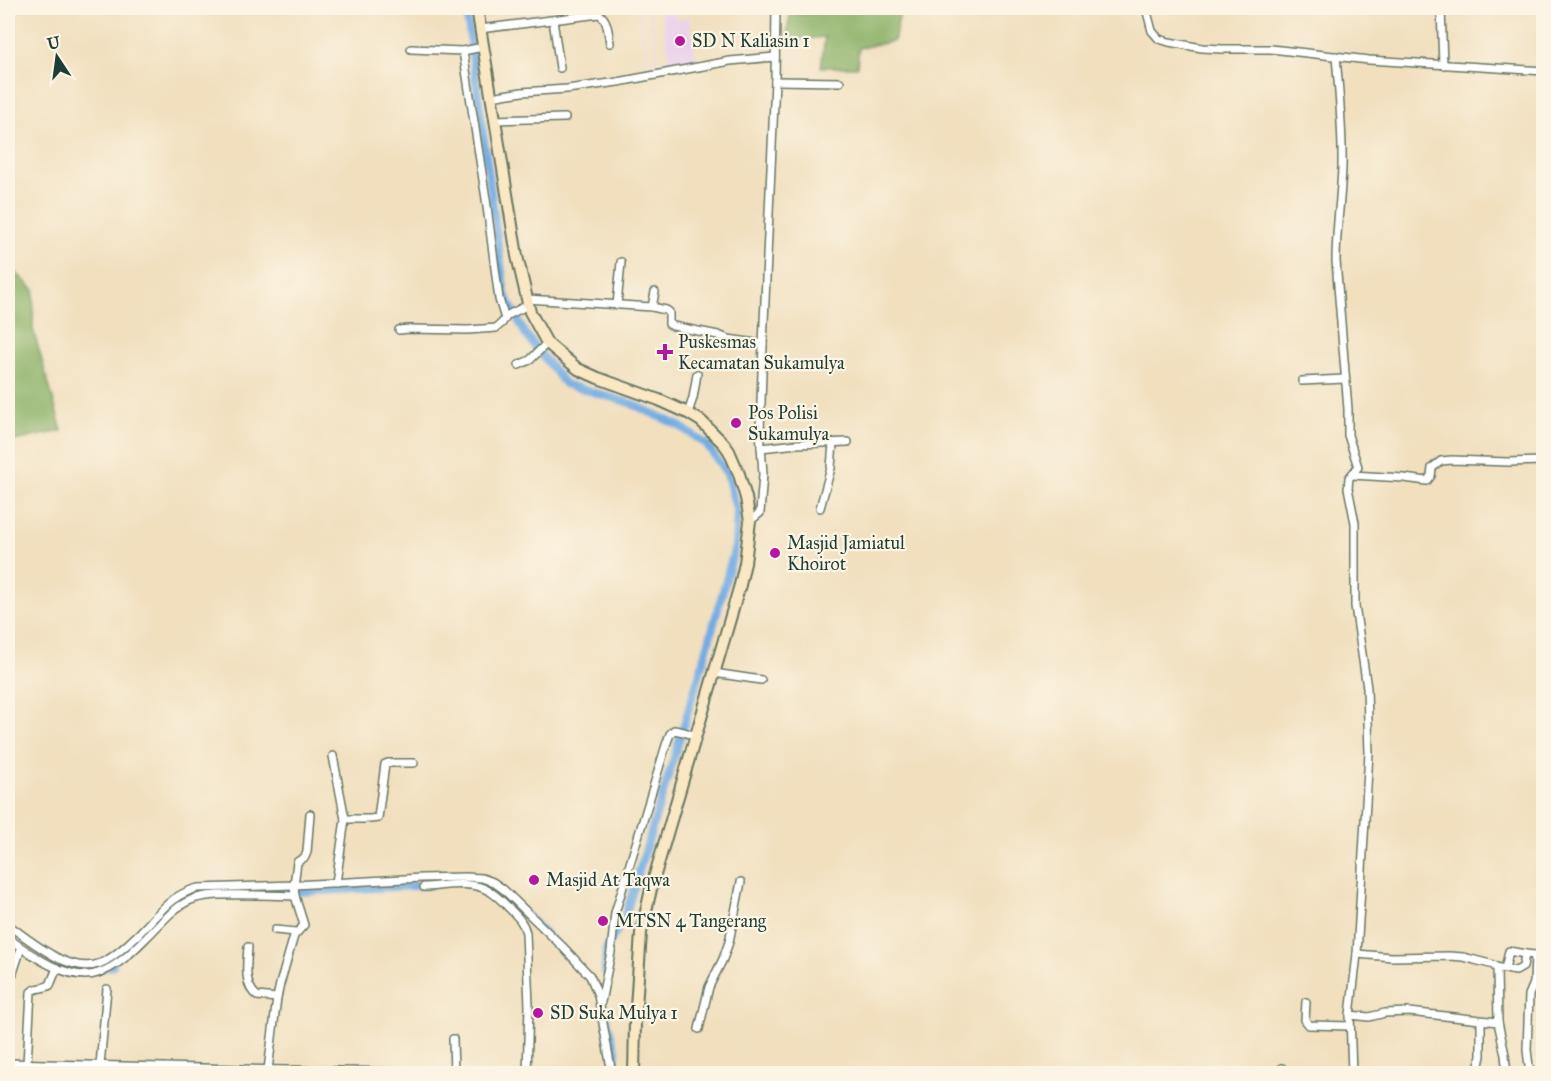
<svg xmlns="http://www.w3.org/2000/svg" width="1551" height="1081" font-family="'IM FELL Great Primer',serif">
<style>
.built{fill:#ead1ec;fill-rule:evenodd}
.forest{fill:#8ab066;stroke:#54764d;stroke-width:1.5}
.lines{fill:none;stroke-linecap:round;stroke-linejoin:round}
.canal{stroke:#72ace2;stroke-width:8}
.minor-casing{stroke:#687664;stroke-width:10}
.tertiary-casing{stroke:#687664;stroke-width:12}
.secondary-casing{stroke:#687664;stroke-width:14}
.minor{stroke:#fff;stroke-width:7}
.tertiary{stroke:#fff;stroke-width:9}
.secondary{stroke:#fae7c3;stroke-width:10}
.poi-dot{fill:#b5179e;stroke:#fcf5e5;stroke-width:2}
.labels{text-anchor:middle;stroke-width:4.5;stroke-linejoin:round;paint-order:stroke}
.poi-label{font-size:18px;fill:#1f3d34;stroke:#fcf5e5;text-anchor:start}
</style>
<rect width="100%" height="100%" fill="#fcf5e5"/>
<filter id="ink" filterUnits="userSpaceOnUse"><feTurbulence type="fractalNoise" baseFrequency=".0167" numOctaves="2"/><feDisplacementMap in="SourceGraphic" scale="12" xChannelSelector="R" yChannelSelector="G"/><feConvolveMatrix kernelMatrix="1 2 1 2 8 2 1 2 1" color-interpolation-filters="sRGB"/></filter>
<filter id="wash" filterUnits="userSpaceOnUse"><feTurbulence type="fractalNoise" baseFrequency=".008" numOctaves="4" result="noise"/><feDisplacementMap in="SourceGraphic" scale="24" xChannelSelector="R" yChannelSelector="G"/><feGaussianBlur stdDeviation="1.35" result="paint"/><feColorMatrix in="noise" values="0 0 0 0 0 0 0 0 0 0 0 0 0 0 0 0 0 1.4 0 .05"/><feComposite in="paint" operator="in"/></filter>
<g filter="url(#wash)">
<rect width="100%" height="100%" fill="#f1dfbe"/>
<path class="built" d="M637,8H649L659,66L670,64L660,8H662L663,12L672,11V8H673L676,20L688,18L686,8H687L697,62L648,71ZM648,9L657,64L649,66L639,11Z"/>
<g class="forest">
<polygon points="819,8 901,8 894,41 859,48 857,67 821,67 825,37 786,40 790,15 817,13"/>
<polygon points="8,265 34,290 33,329 62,431 8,442"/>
</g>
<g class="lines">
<g class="canal">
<polyline points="466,8 505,295 526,335 565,384 630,403 678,425 706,444 727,474 737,513 735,547 705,656 625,917 606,949 605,972"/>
<path d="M468,884C473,884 478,883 483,884C502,888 556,945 573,962"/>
<polyline points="277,893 431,885"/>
<polyline points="73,971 78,972 111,966 113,965"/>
<polyline points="603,1006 616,1052 612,1074"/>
</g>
</g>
</g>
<g filter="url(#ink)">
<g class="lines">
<g class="minor-casing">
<g id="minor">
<polyline points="1146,8 1152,31 1159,39 1169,42 1202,48 1222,49 1271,49 1369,60 1544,71"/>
<polyline points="1441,8 1443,65"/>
<polyline points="553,20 560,68"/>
<path d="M480,29L599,14C608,19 608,33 610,43"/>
<polyline points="411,49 463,51 483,47"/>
<polyline points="463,51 486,199 499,299 505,319"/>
<path d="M1336,56C1339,93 1343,130 1342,167C1341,199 1336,229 1336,261L1348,409V435L1358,467L1349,478L1348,488L1355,523V606L1367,688L1369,753L1357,954L1350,1015L1352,1074"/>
<polyline points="775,81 840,82"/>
<polyline points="491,97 522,92 567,89 618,82 730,61 775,57"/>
<polyline points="495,120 565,118"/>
<polyline points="527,299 652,307 666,310 669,312 669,324 673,326 718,335 728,339 763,344"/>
<polyline points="617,305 621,262"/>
<polyline points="652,307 655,292"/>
<polyline points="399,330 409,329 468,330 496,328 502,323 506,316 528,305"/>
<polyline points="519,365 530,360 547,343"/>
<polyline points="1302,381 1345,379"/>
<polyline points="688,413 693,398 697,374"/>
<polyline points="761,448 797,444 848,442"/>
<polyline points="1352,475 1404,478 1427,481 1431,476 1432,468 1441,461 1452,460 1508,462 1544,461"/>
<polyline points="820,508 831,468 833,443"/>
<polyline points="750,521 760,513 763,474 760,431 763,344 775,81 776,8"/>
<polyline points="714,673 761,680"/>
<polyline points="333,756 345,819"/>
<polyline points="336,883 345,819 370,819 378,818 385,764 388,763 414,763"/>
<path d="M424,887C444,886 471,880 489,891C498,896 504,903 511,910C518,917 524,923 526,933L529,1006L527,1074"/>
<path d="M8,925C32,941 70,976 101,963C115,958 140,933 150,922C165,906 175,894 198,888L294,885L422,878L465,877L482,878L493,882L503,889L562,946L590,976L598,995L612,1074"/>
<polyline points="275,930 296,932"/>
<path d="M8,938C30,954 69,983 98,973C118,967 135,949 149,935C161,923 175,906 191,900C199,896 208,896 217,895C243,894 269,895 295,896"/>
<path d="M248,947C247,963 243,985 257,996L277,998"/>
<polyline points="1357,954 1392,957 1449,956 1463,957 1494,965 1497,969 1498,1022"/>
<polyline points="1495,967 1516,971 1523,967 1525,954 1544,956"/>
<polyline points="1505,969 1509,951 1525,954"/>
<polyline points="12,976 21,948"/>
<polyline points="601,1002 611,952 615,913 666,745 670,734 674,730 684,732 696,736"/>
<polyline points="1306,1002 1305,1020 1309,1025 1350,1026"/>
<polyline points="1350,1015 1369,1017 1385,1013 1409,1012 1498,1022 1505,1055 1507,1074"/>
<polyline points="699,1029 709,987 723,959 729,942 741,882"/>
<polyline points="453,1039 454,1074"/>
<path d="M27,1064L31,992C36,987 44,989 50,985L57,968"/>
<polyline points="100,1065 107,989"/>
<polyline points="1282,1068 1282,1074"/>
<polyline points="270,1074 268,1070 277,998 280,984 294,936 304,925 295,896 294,885 297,862 305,857 307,852 310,814"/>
<polyline points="1477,1074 1481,1056 1481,1021"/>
<polyline points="1530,1074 1527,1050 1529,995 1534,983 1535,955"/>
</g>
</g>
<g class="tertiary-casing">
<polyline id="tertiary" points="8,1064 239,1070 447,1074"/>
</g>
<g class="secondary-casing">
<polyline id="secondary" points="477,8 517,256 530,312 547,343 578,369 598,378 659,400 688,413 701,421 724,444 729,451 739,474 746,498 750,521 745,563 740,585 652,885 641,933 635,1022 634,1074"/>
</g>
<use href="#minor" class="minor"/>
<use href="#tertiary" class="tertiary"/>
<use href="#secondary" class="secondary"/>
</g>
</g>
<g class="poi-dot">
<circle cx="680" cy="41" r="6"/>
<path d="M662 343h6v6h6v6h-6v6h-6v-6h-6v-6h6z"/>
<circle cx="736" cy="423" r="6"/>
<circle cx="775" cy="553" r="6"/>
<circle cx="534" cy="880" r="6"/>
<circle cx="603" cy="921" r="6"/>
<circle cx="538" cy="1013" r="6"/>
</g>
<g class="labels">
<g class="poi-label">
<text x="692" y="47">SD N Kaliasin 1</text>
<text x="678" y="348">Puskesmas<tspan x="678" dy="21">Kecamatan Sukamulya</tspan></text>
<text x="748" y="419">Pos Polisi<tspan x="748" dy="21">Sukamulya</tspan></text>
<text x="787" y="549">Masjid Jamiatul<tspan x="787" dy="21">Khoirot</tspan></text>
<text x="546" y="886">Masjid At Taqwa</text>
<text x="615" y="927">MTSN 4 Tangerang</text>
<text x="550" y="1019">SD Suka Mulya 1</text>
</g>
</g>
<rect width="1551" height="1081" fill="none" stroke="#fcf5e5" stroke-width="30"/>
<g transform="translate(57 57) rotate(347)" stroke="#fcf5e5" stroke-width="4.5" paint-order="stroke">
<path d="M0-4.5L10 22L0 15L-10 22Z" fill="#1f3d34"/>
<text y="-9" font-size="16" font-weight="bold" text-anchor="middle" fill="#1f3d34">U</text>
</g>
</svg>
